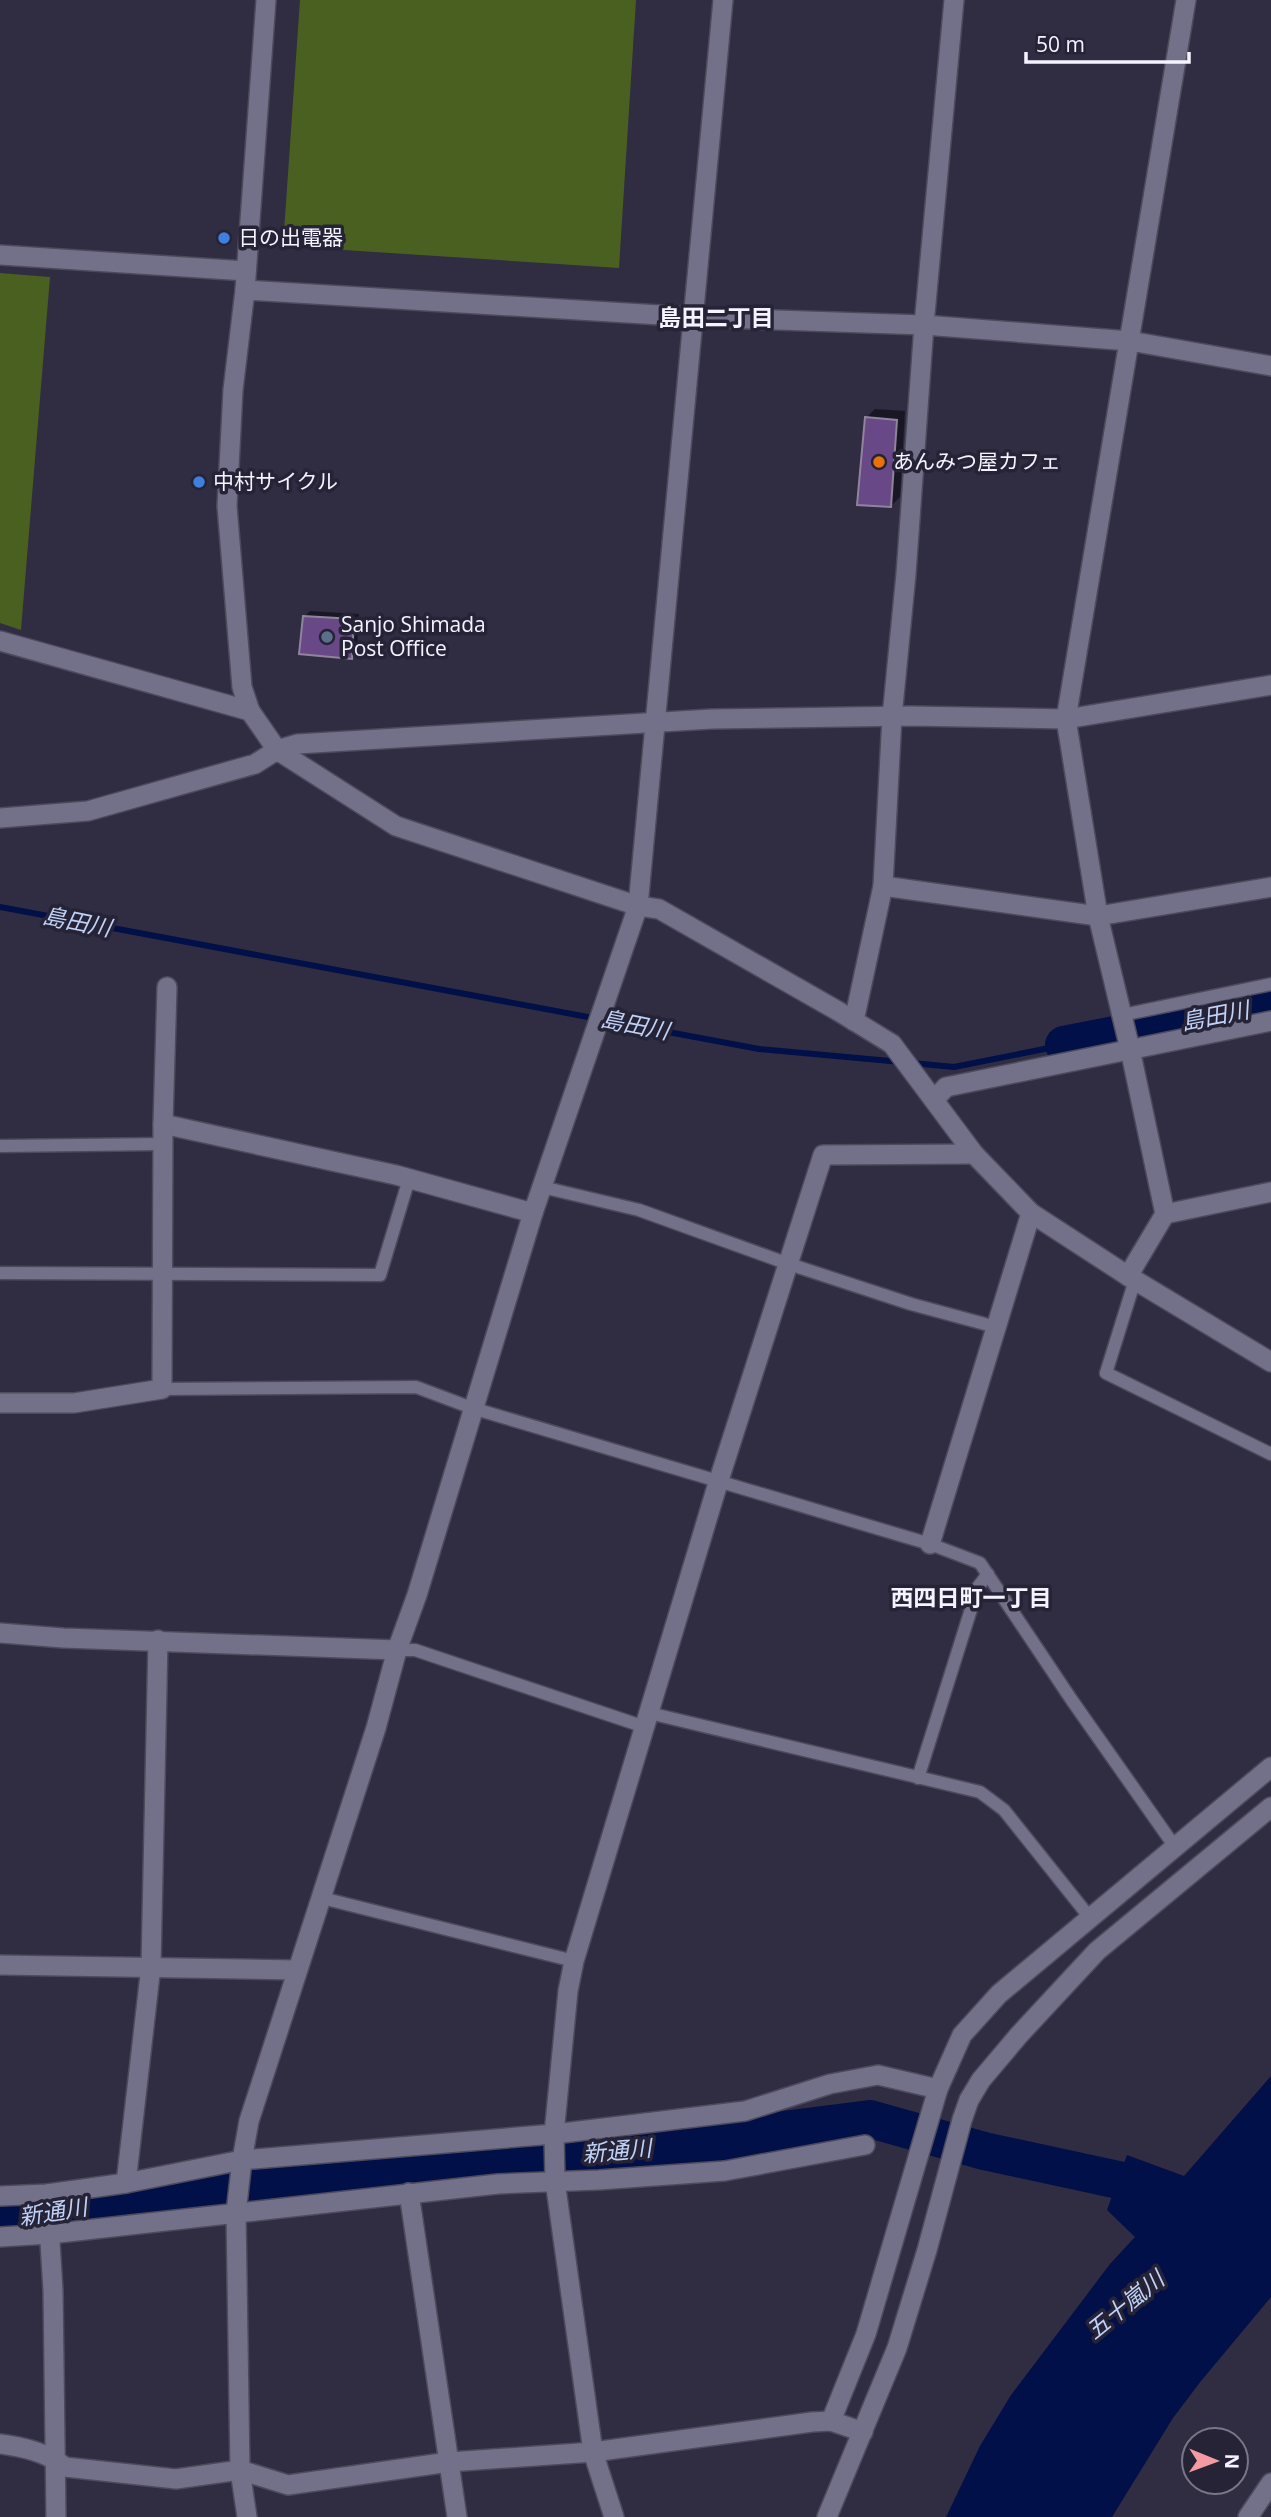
<svg xmlns="http://www.w3.org/2000/svg" width="1271" height="2517" font-family="'Open Sans','Noto Sans JP',sans-serif">
<style>
.green{fill:#496021}
.water{fill:#011048}
.shadow{fill:#0007}
.lines{fill:none;stroke-linecap:round;stroke-linejoin:round}
.stream{stroke:#011048;stroke-width:6}
.river{stroke:#011048;stroke-width:38}
.building{fill:#694888;stroke:#8f849c;stroke-width:2}
.service-casing{stroke:#4d4a5c;stroke-width:15}
.minor-casing{stroke:#4d4a5c;stroke-width:22}
.tertiary-casing{stroke:#4d4a5c;stroke-width:22}
.service{stroke:#737089;stroke-width:12}
.minor{stroke:#737089;stroke-width:19}
.tertiary{stroke:#737089;stroke-width:19}
.shop-dot{fill:#3f7fe0;stroke:#262337;stroke-width:2.5}
.food-dot{fill:#e8710a;stroke:#262337;stroke-width:2.5}
.service-dot{fill:#5c6f8a;stroke:#262337;stroke-width:2.5}
.labels{text-anchor:middle;stroke-width:7;stroke-linejoin:round;paint-order:stroke}
.poi-label{font-size:21px;fill:#f4f3ff;stroke:#262337;text-anchor:start}
.neighbourhood-label{font-size:23px;font-weight:bold;fill:#f4f3ff;stroke:#262337}
.water-label{font-size:23px;font-style:italic;fill:#c0d2f7;stroke:#262337}
</style>
<rect width="100%" height="100%" fill="#302c42"/>
<g class="green">
<polygon points="300,0 636,0 619,268 283,246"/>
<polygon points="0,273 50,277 21,630 0,623"/>
</g>
<polygon class="water" points="1271,2076 1271,2297 1201,2381 1173,2418 1112,2517 946,2517 980,2446 1011,2395 1110,2264 1135,2237 1107,2210 1127,2155 1184,2176"/>
<g class="shadow">
<polygon points="875,409 905,411 900,497 891,506 866,418"/>
<polygon points="310,611 359,614 357,651 351,657 304,617"/>
</g>
<g class="lines">
<g class="stream">
<polyline points="0,907 759,1049 901,1062"/>
<polyline points="912,1063 954,1067 1064,1045"/>
</g>
<g class="river">
<polyline points="1064,1045 1271,1004"/>
<polyline points="0,2220 27,2219 206,2188 730,2141 783,2130 870,2119 984,2151 1123,2181 1164,2204"/>
</g>
</g>
<g class="building">
<polygon points="865,417 897,420 891,507 857,505"/>
<polygon points="303,616 354,619 352,659 299,654"/>
</g>
<g class="lines">
<g class="service-casing">
<g id="service">
<polyline points="1122,1015 1271,984"/>
<polyline points="0,1146 163,1144"/>
<polyline points="542,1187 639,1210 786,1263 911,1304 996,1327"/>
<polyline points="0,1273 380,1275 409,1179"/>
<polyline points="1135,1280 1106,1373 1271,1454"/>
<polyline points="162,1389 416,1387 472,1408 930,1544 980,1563 1071,1699 1175,1847"/>
<polyline points="397,1650 415,1650 645,1727"/>
<polyline points="649,1713 980,1792 1004,1810 1091,1919"/>
<polyline points="918,1778 978,1587 988,1574"/>
<polyline points="322,1898 574,1961"/>
</g>
</g>
<g class="minor-casing">
<g id="minor">
<polyline points="0,255 246,271"/>
<polyline points="1271,366 1130,341 924,325 693,317 245,290 233,390 227,506 242,687 250,711 277,750 297,744 712,719 911,716 1066,719 1271,685"/>
<polyline points="0,641 250,711"/>
<polyline points="883,886 1098,916 1271,887"/>
<polyline points="854,1021 883,886 892,717 906,574 924,325 954,0"/>
<polyline points="934,1100 946,1087 1271,1021"/>
<polyline points="163,1124 396,1175 533,1213"/>
<polyline points="1165,1214 1271,1192"/>
<polyline points="1128,1276 1165,1214 1130,1049 1098,916 1066,719 1186,0"/>
<polyline points="0,1403 74,1403 162,1389 163,1124 167,987"/>
<polyline points="930,1544 1031,1213"/>
<polyline points="0,1633 63,1638 397,1650"/>
<polyline points="0,1965 296,1970"/>
<polyline points="126,2183 151,1966 158,1640"/>
<polyline points="409,2193 457,2517"/>
<polyline points="47,2194 53,2290 56,2517"/>
<polyline points="0,2196 47,2194 126,2183 242,2160 554,2134 745,2111 830,2084 878,2075 938,2089"/>
<polyline points="0,2237 50,2234 498,2184 599,2180 725,2171 865,2145"/>
<polyline points="831,2421 866,2334 938,2089 962,2035 999,1994 1271,1767"/>
<path d="M0,2444C22,2447 47,2452 65,2467L176,2479L240,2470L288,2485L449,2462L593,2452L812,2422L831,2421L863,2432"/>
<polyline points="247,2517 240,2470 236,2213 242,2160 249,2121 376,1728 397,1650 417,1595 533,1213 638,906 723,0"/>
<polyline points="614,2517 593,2452 555,2181 554,2134 568,1991 574,1961 718,1483 823,1155 974,1154"/>
</g>
</g>
<g class="tertiary-casing">
<g id="tertiary">
<polyline points="245,290 266,0"/>
<polyline points="0,818 88,811 255,764 277,750 396,826 638,906 659,909 838,1011 892,1044 974,1154 1031,1213 1128,1276 1271,1362"/>
<polyline points="827,2517 897,2348 927,2250 962,2120 969,2100 981,2080 1019,2035 1097,1951 1271,1807"/>
<polyline points="1248,2517 1271,2483"/>
</g>
</g>
<use href="#service" class="service"/>
<use href="#minor" class="minor"/>
<use href="#tertiary" class="tertiary"/>
</g>
<g class="shop-dot">
<circle cx="224" cy="238" r="7"/>
<circle cx="199" cy="482" r="7"/>
</g>
<circle class="food-dot" cx="879" cy="462" r="7"/>
<circle class="service-dot" cx="327" cy="637" r="7"/>
<g class="labels">
<g class="poi-label">
<text x="238" y="245">日の出電器</text>
<text x="893" y="469">あんみつ屋カフェ</text>
<text x="213" y="489">中村サイクル</text>
<text x="341" y="632">Sanjo Shimada<tspan x="341" dy="24">Post Office</tspan></text>
</g>
<g class="neighbourhood-label">
<text x="716" y="326">島田二丁目</text>
<text x="971" y="1606">西四日町一丁目</text>
</g>
<g class="water-label">
<text transform="translate(77 922) rotate(11)" y="8">島田川</text>
<text transform="translate(1215 1016) rotate(-11)" y="8">島田川</text>
<text transform="translate(635 1025) rotate(11)" y="8">島田川</text>
<text transform="translate(617 2151) rotate(-5)" y="8">新通川</text>
<text transform="translate(53 2212) rotate(-9)" y="8">新通川</text>
<text transform="translate(1125 2305) rotate(-39)" y="8">五十嵐川</text>
</g>
</g>
<g transform="translate(1215 2461) rotate(91)"><circle r="33" fill="#262337" stroke="#787687" stroke-width="2"/>
<path d="M0-5L12 26L0 18L-12 26Z" fill="#f49aa2"/>
<text y="-10" font-size="19" font-weight="bold" text-anchor="middle" fill="#f4f3ff">N</text>
</g>
<path d="M1026 52v10h163v-10" fill="none" stroke="#f4f3ff" stroke-width="3.5"/>
<text x="1036" y="52" font-size="21" fill="#f4f3ff" stroke="#262337" stroke-width="5" paint-order="stroke">50 m</text>
</svg>
